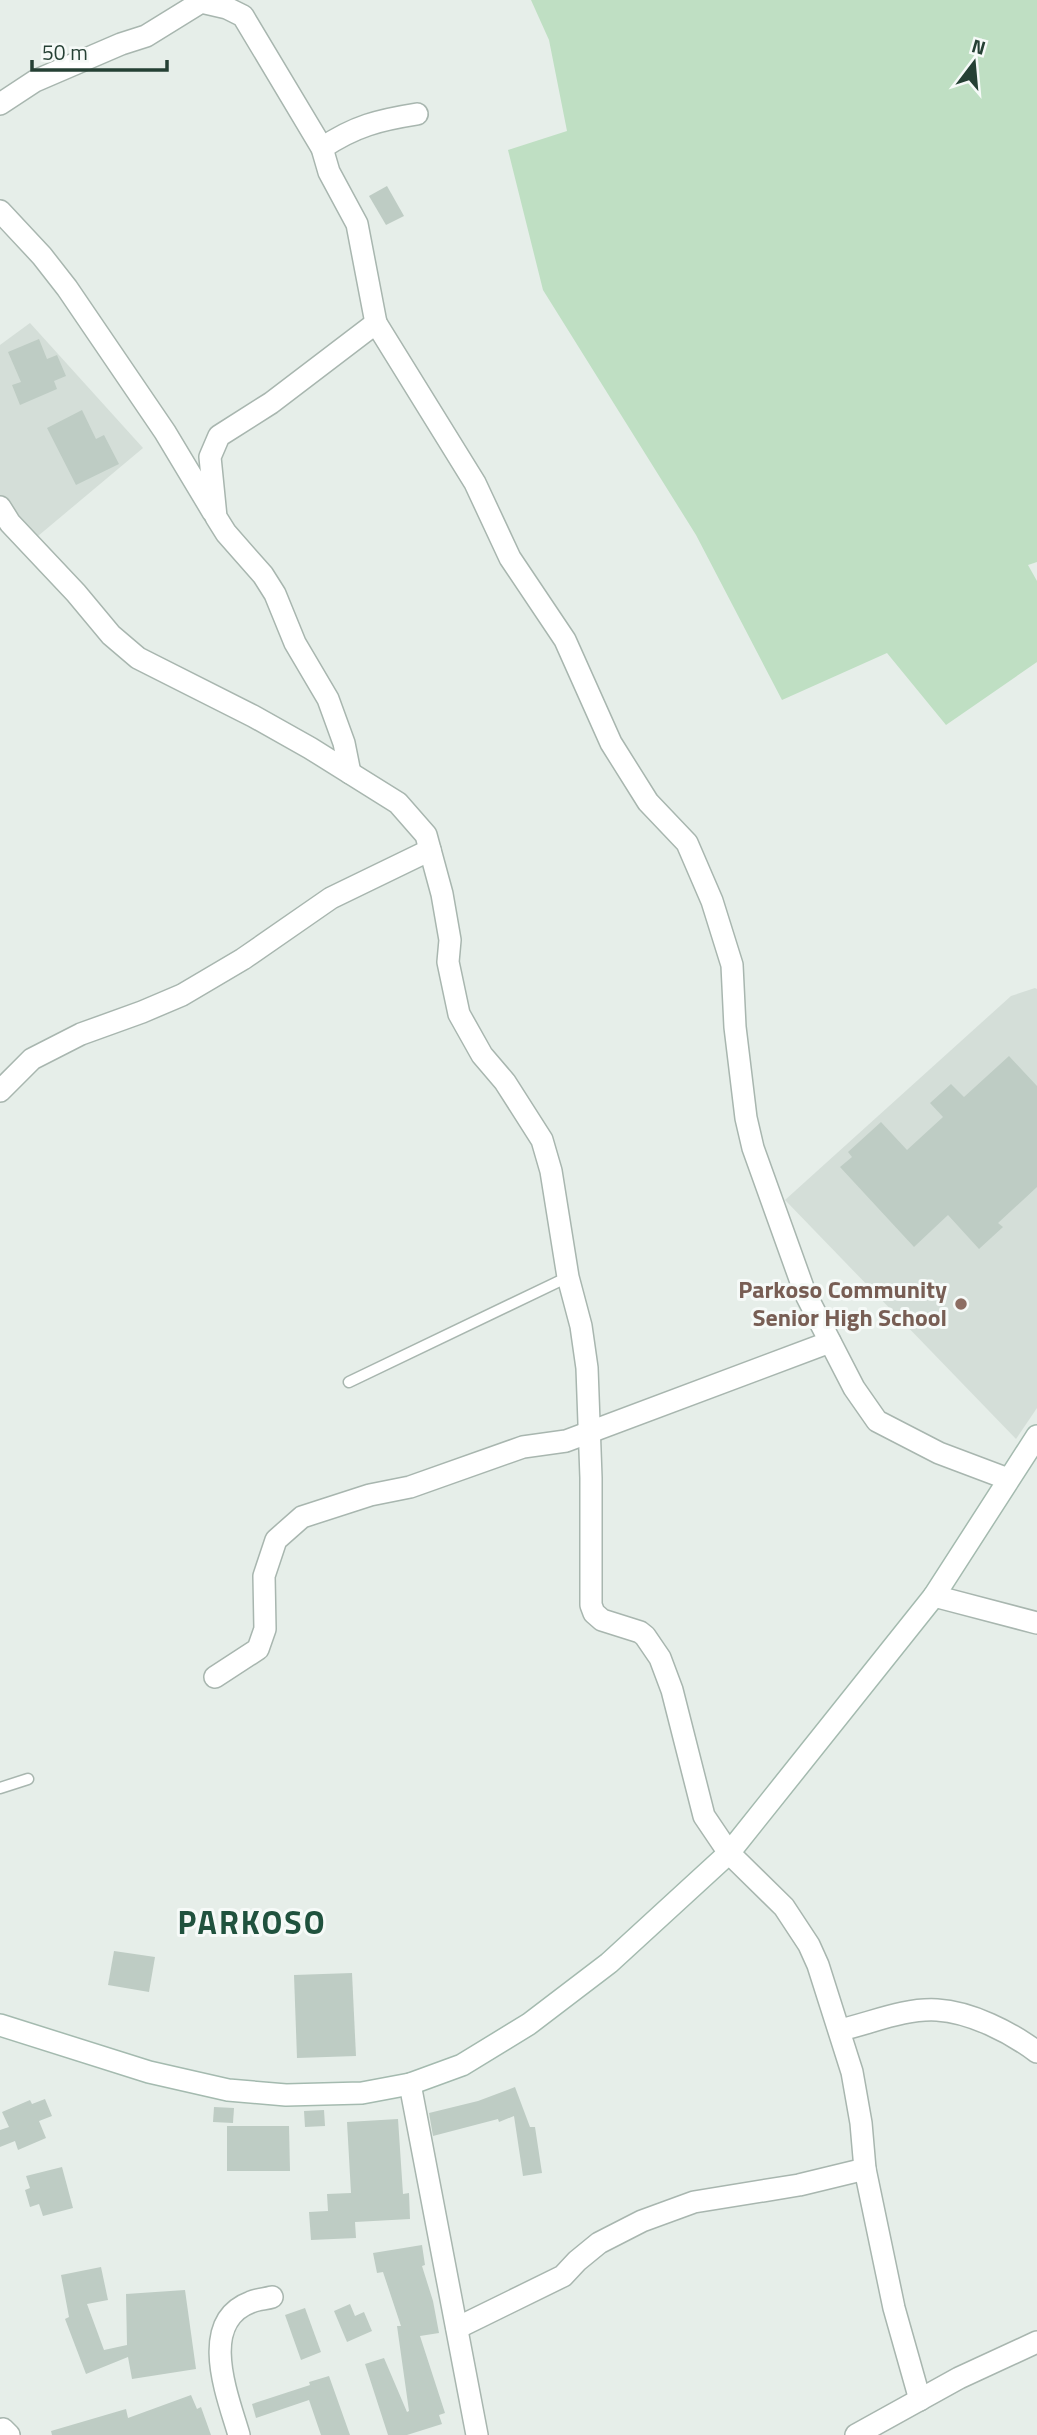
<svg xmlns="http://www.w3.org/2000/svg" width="1037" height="2435" font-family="'Titillium Web',sans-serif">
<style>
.built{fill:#d4ded8}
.green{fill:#bfdfc3}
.building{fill:#beccc4}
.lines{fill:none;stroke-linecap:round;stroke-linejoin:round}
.lane-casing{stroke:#a8b6af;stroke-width:13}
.street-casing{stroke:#a8b6af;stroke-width:24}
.secondary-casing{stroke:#a4baaf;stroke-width:24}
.lane{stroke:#fff;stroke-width:10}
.street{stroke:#fff;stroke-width:21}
.secondary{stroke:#fff;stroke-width:21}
.education-dot{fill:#8d6e63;stroke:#f6faf8;stroke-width:2.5}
.labels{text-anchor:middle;stroke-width:6;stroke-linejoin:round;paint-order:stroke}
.education-label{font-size:24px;font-weight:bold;fill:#785e54;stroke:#f6faf8;text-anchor:end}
.district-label{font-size:32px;font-weight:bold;letter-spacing:2px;fill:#20523e;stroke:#f6faf8}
</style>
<rect width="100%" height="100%" fill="#e6eee9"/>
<g class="built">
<polygon points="30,323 143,448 38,536 0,495 0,345"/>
<polygon points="1035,988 1037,989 1037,1408 1016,1439 785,1200 1011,996"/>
</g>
<polygon class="green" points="531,0 1037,0 1037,562 1028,565 1037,581 1037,662 946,725 887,653 782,700 696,535 543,290 508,150 567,131 549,40"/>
<g class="building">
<polygon points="387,186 404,216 386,225 369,196"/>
<polygon points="39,339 47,359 57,355 66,376 54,381 57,389 20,405 12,385 21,382 8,352"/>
<polygon points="82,410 96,439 104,435 119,464 76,485 47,428"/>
<polygon points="1009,1056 1037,1086 1037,1187 998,1223 1003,1227 979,1249 948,1215 914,1247 840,1167 852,1157 848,1152 881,1122 907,1150 943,1117 930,1103 951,1084 964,1097"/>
<polygon points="114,1951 155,1957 149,1992 108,1985"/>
<polygon points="352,1973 356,2056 297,2058 294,1975"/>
<polygon points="515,2087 530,2127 535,2127 542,2173 523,2176 514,2116 499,2122 498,2119 433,2136 429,2113 478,2101"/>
<polygon points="45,2099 52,2116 39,2121 46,2138 18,2150 15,2141 0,2147 0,2130 9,2127 2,2112 30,2100 32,2104"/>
<polygon points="214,2107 234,2108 233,2123 213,2122"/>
<polygon points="324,2110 325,2126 305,2127 304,2111"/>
<polygon points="398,2119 403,2194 409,2193 410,2219 355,2222 356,2238 311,2240 309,2212 328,2211 327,2194 351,2193 347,2122"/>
<polygon points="227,2126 289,2126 290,2171 227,2171"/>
<polygon points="62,2167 73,2208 43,2216 39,2204 30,2207 25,2190 30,2188 26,2176"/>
<polygon points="422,2245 425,2265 422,2266 433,2301 439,2333 420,2336 445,2413 439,2415 442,2424 407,2435 388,2435 365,2364 384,2358 407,2412 409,2411 397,2326 401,2326 383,2272 377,2273 373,2253"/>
<polygon points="101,2267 108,2300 87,2304 104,2350 127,2345 126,2294 185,2290 196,2369 132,2379 128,2357 86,2374 65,2319 69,2317 61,2275"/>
<polygon points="350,2304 355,2316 364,2312 372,2331 347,2342 334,2311"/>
<polygon points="305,2308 321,2352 301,2360 285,2315"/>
<polygon points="329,2376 350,2435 321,2435 309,2400 256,2418 252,2404 310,2385 309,2382"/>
<polygon points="191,2395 197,2409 201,2407 211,2435 52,2435 51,2431 126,2409 128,2418"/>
</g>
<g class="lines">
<g class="lane-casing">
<g id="lane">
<polyline points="349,1382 568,1277"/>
<polyline points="0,1788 28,1779"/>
</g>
</g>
<g class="street-casing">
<g id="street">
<polyline points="0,104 35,81 121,44 146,36 201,2 227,8 243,16 322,148 329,172 357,224 376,323"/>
<path d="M322,148C355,126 379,120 417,114"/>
<polyline points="0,211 42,256 67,288 165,432 213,512"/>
<polyline points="0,507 10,523 76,593 111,635 138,658 253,716 310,748 398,803 426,835 442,894 450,940 448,962 459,1014 482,1055 505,1082 542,1140 551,1171 568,1277 581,1326 587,1368 591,1478 591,1605 594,1613 602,1620 640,1632 645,1636 660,1658 672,1690 704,1816 729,1853 784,1907 809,1945 818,1965 852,2072 861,2123 865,2169 894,2308 920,2400"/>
<polyline points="350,773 344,743 328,699 295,643 275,594 263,575 226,533 216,517 210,457 219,436 271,403 376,323 475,483 510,558 565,640 611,743 648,802 687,843 712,901 732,965 735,1027 746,1118 753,1148 805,1293 854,1388 877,1421 939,1453 1008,1479"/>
<polyline points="0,1091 32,1059 81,1034 142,1012 182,995 243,959 331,898 430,850"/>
<polyline points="934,1596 1037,1623"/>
<polyline points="215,1677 258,1649 265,1629 264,1576 276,1540 302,1517 370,1495 410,1487 523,1447 566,1441 830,1342"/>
<path d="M840,2030C871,2023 905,2008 937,2010C971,2012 1010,2032 1037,2052"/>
<polyline points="410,2084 477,2435"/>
<polyline points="457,2328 563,2276 577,2261 599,2243 642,2221 694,2202 799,2185 865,2169"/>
<polyline points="0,2431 3,2429 9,2435"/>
<path d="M239,2435C228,2397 197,2322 251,2302C257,2299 266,2299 272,2297"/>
<polyline points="856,2435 959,2378 1037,2342"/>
</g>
</g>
<g class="secondary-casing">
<polyline id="secondary" points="0,2025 149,2072 228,2090 286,2095 362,2093 410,2084 462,2065 529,2024 609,1963 729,1853 934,1596 1037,1436"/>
</g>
<use href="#lane" class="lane"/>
<use href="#street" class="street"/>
<use href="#secondary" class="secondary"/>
</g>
<circle class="education-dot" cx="961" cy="1304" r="7"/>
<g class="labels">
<g class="education-label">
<text x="947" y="1298">Parkoso Community<tspan x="947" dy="28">Senior High School</tspan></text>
</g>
<g class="district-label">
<text x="252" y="1934">PARKOSO</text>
</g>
</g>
<g transform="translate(974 63) rotate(16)" stroke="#f6faf8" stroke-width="5" paint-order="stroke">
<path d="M0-5L12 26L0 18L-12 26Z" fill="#254034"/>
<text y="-10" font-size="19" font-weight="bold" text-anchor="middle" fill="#254034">N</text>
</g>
<path d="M32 60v10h135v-10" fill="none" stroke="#254034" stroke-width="3.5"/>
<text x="42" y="60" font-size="21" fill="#254034" stroke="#f6faf8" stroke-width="5" paint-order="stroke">50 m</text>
</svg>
